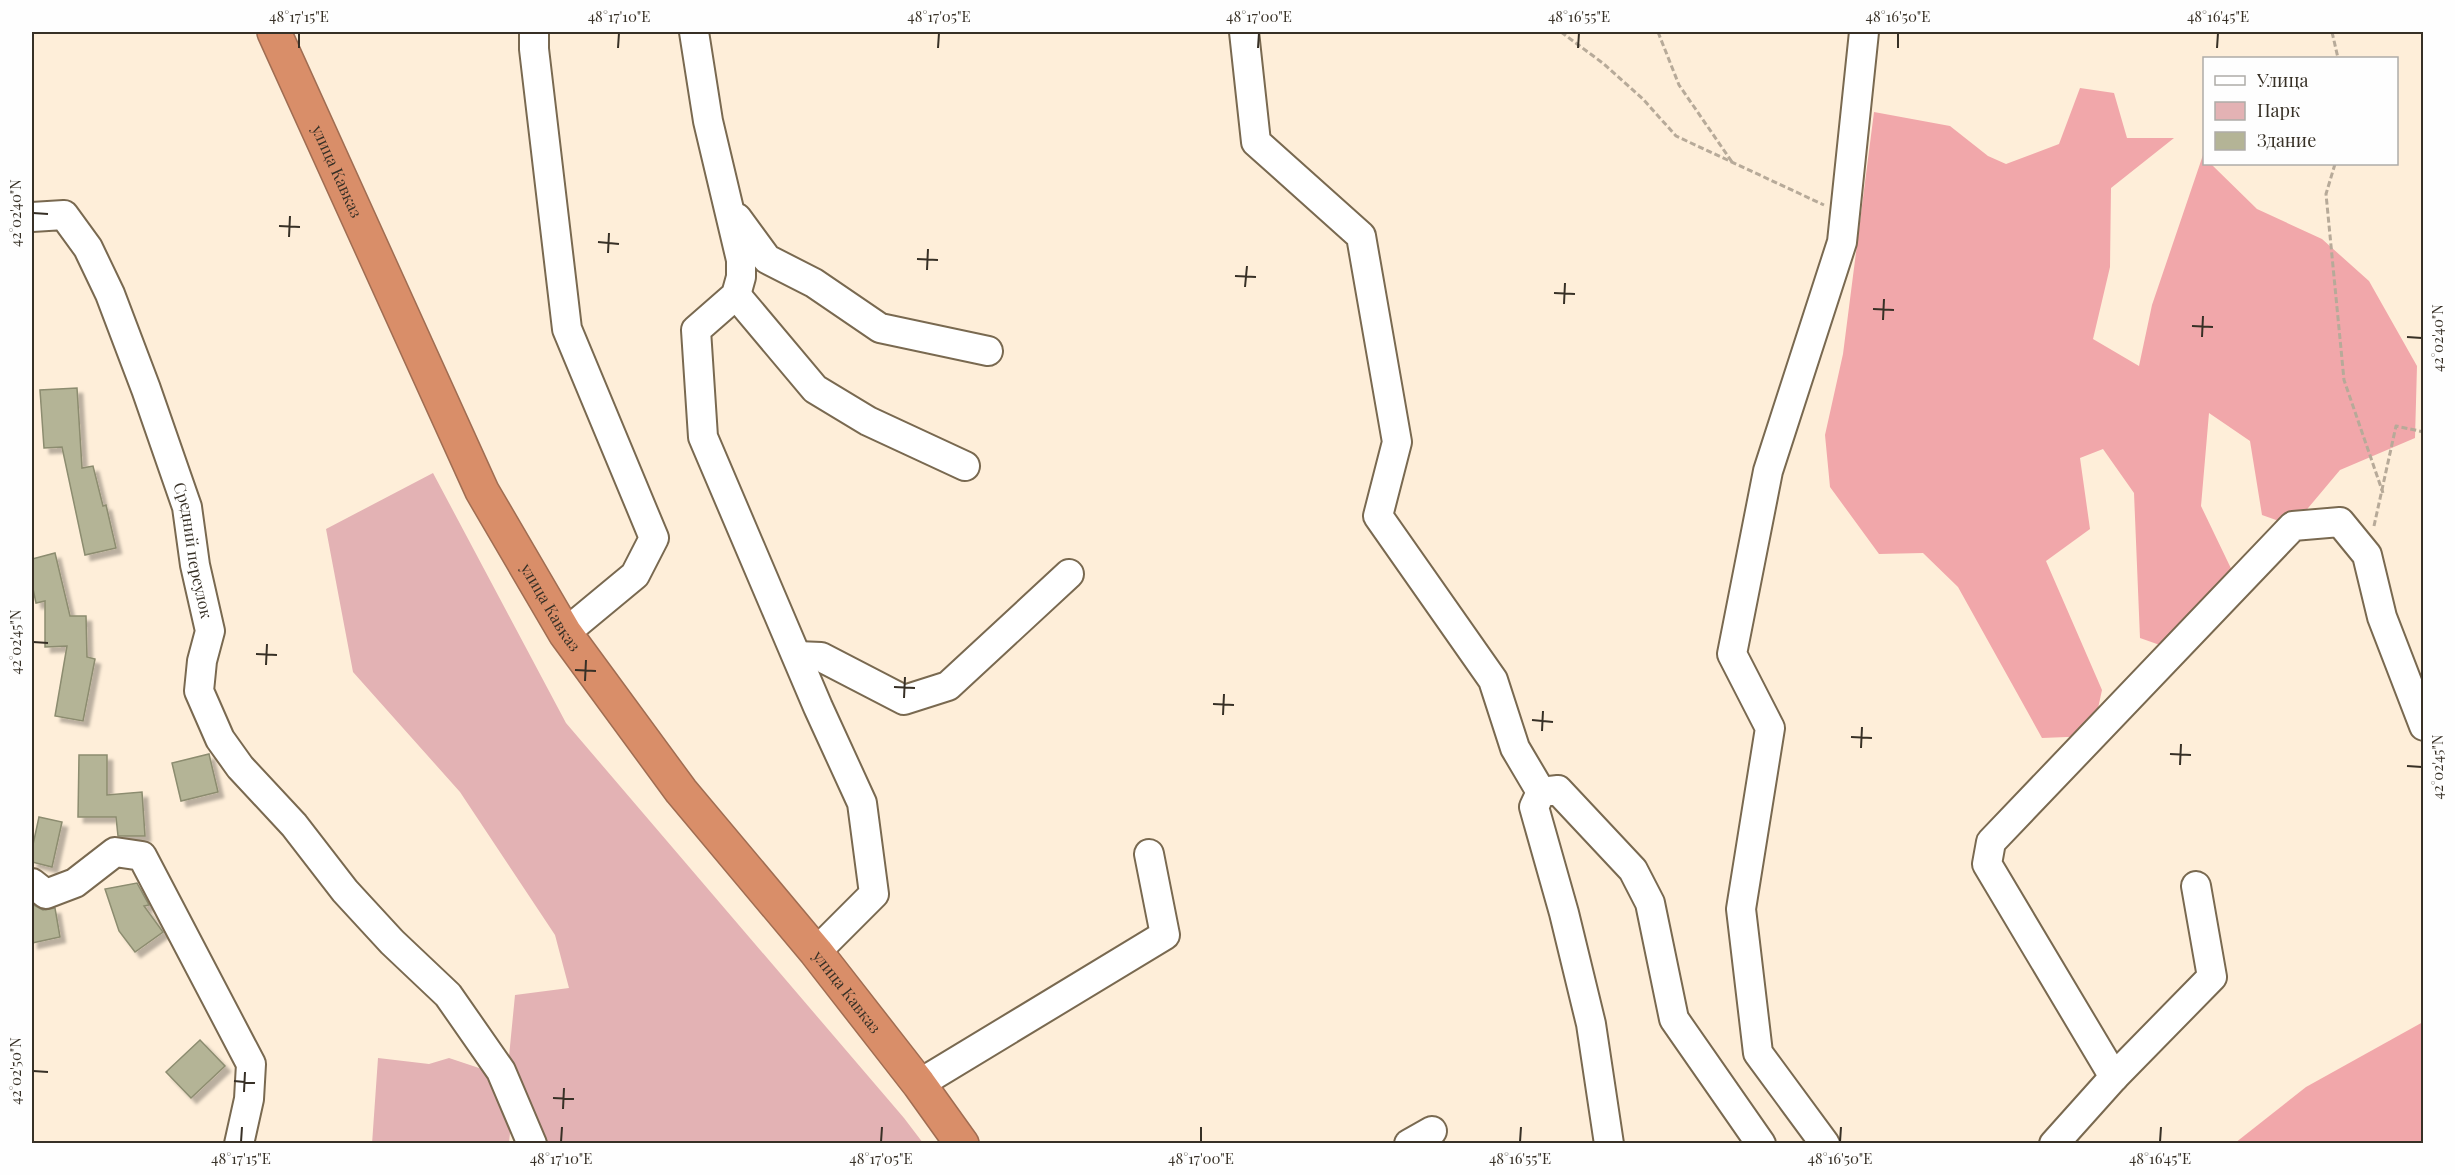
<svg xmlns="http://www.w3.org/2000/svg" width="2455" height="1175" font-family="'Playfair Display',serif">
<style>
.green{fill:#e3b2b4}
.forest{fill:#f1a7aa}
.building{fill:#b4b496;stroke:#8c8c6f;stroke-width:1.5;filter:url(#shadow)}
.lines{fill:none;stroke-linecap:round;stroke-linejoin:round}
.minor-casing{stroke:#796950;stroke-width:32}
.highway-casing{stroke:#a06d52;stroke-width:36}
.path{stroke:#b7aa99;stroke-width:3;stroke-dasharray:6 3;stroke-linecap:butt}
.minor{stroke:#fff;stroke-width:28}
.highway{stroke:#d98e69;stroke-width:33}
.ticks{fill:none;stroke:#373026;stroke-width:2}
.labels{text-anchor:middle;stroke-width:6;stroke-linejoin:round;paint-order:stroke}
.street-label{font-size:16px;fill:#373026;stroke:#fefefe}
.neatline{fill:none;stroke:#373026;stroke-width:2}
.ticks-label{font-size:15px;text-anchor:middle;fill:#373026}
</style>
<defs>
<filter id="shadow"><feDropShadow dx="5.5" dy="5.5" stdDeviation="1.5" flood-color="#0004"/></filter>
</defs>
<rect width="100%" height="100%" fill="#feeed9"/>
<g class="green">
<polygon points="433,473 566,723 904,1118 923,1143 542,1143 507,1077 515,995 569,988 555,935 460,792 353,672 326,529"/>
<polygon points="378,1058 429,1064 449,1058 491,1072 511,1123 509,1143 372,1144"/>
</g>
<g class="forest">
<polygon points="2080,88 2114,93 2127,138 2174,138 2111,188 2110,267 2093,339 2139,366 2152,305 2203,155 2204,164 2211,164 2257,209 2322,239 2369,281 2417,366 2415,438 2340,470 2293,526 2262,515 2250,441 2209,413 2201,506 2238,583 2174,650 2140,638 2134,493 2103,449 2080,458 2090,529 2046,561 2102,690 2092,736 2042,738 1958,587 1923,553 1879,554 1830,487 1825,435 1843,354 1874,112 1950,126 1988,156 2006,164 2059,144"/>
<polygon points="2423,1022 2423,1143 2235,1143 2306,1087"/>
</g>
<g class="building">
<polygon points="77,388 82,468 93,466 103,506 106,505 116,548 85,555 62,447 44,448 40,390"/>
<polygon points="55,553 70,616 86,616 87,657 95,659 83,721 55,716 67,646 45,647 45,601 36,603 32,584 32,559"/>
<polygon points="209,754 218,792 181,801 172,763"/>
<polygon points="79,755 107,755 107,795 142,792 145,836 118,836 116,817 78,817"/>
<polygon points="39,817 62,822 52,867 32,862 32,849"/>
<polygon points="137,883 149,905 144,906 163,932 135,952 119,931 105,889"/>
<polygon points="32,904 43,910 55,908 60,937 32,943"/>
<polygon points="200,1040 225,1066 191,1098 166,1072"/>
</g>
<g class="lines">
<g class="minor-casing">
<g id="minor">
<polyline points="534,32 534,49 567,329 654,538 635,575 565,633"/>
<polyline points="694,32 708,121 741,260 741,277 736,295 696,330 703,437 818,707 862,803 874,894 816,952"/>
<polyline points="1244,32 1256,142 1361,236 1397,442 1378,516 1493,680 1515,748 1541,792"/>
<path id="s1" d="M32,217L64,215L88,248L110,294L146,389L187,507L195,565L210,631L202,661L199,691L220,739L240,767L294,825L345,891L392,942L448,995L501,1071L532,1144"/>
<polyline points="737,218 767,259 814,283 880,328 988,351"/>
<polyline points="736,295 815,389 868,421 965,466"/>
<polyline points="797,656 821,657 904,700 948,686 1069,574"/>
<polyline points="32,883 46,894 75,883 115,852 142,856 251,1064 249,1099 239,1144"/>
<polyline points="2114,1077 1987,864 1991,842 2293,526 2340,522 2367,555 2382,617 2424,726"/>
<polyline points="919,1084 1165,935 1149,854"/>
<polyline points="1409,1144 1432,1131"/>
<polyline points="1609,1144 1591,1024 1564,913 1534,807 1541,792 1558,790 1633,870 1650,903 1674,1019 1761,1144"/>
<polyline points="1825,1144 1758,1053 1741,909 1770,728 1732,654 1768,471 1842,242 1864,32"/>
<polyline points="2054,1144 2114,1077 2212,977 2196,886"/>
</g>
</g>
<g class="highway-casing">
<g id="highway">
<path id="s2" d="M274,32L482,491L565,633L681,791L816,952L919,1084L962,1144"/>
</g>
</g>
<g class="path">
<polyline points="1561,32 1604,64 1643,99 1676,136 1824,205"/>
<polyline points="1658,32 1679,85 1732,162"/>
<polyline points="2332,32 2338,58"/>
<polyline points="2335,164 2326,194 2344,380 2383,493"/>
<polyline points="2374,526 2396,426 2424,432"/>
</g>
<use href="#minor" class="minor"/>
<use href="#highway" class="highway"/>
</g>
<path class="ticks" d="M299,48V33M618,48L619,33M938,48L939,33M1258,48L1259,33M1578,48L1579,33M1898,48V33M2217,48L2218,33M33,213L48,214M279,226L300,227M289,237L290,216M598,242L619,244M608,253L609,233M917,259L938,260M927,270L928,249M1235,276L1256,277M1245,287L1247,266M1554,293L1575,294M1564,304L1565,283M1873,309L1894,310M1883,320L1884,299M2192,326L2213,327M2202,337L2203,316M2407,337L2422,338M33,642L48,643M256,654L277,655M266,665L267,644M575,670L596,671M585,681L586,660M894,687L915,688M904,698L905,677M1213,704L1234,705M1223,715L1224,694M1532,720L1553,722M1542,731L1543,711M1851,737L1872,738M1861,748L1862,727M2170,754L2191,755M2180,765L2181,744M2407,766L2422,767M33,1071L48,1072M234,1081L255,1083M244,1092L245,1072M553,1098L574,1099M563,1109L564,1088M241,1142L242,1127M561,1142L562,1127M881,1142L882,1127M1201,1142V1127M1520,1142L1521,1127M1840,1142L1841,1127M2160,1142L2161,1127"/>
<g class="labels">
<g class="street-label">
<text dy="6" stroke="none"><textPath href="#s2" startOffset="153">улица Кавказ</textPath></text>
<text dy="6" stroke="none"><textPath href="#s1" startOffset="394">Средний переулок</textPath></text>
<text dy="6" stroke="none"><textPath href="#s2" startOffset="639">улица Кавказ</textPath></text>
<text dy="6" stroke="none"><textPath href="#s2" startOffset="1125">улица Кавказ</textPath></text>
</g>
</g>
<rect width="2455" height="1175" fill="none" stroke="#fefefe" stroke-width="66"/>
<rect x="2203" y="57" width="195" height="108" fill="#fefefe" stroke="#aeaca8" stroke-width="1.5"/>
<rect x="2215" y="76" width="30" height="9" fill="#ffffff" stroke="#aeaca8" stroke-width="1.5"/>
<text x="2257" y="87" font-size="18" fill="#373026">Улица</text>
<rect x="2215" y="102" width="30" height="18" fill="#e3b2b4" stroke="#aeaca8" stroke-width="1.5"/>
<text x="2257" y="117" font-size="18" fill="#373026">Парк</text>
<rect x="2215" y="132" width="30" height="18" fill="#b4b496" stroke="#aeaca8" stroke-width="1.5"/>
<text x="2257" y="147" font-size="18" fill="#373026">Здание</text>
<rect x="33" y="33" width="2389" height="1109" class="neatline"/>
<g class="ticks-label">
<text x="299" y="22">48°17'15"E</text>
<text x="619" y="22">48°17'10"E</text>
<text x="939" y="22">48°17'05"E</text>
<text x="1259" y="22">48°17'00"E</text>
<text x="1579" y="22">48°16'55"E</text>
<text x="1898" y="22">48°16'50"E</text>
<text x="2218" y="22">48°16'45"E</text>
<text transform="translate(16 213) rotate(-90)" y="5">42°02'40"N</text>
<text transform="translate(2438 338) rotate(-90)" y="5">42°02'40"N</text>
<text transform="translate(16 642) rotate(-90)" y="5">42°02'45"N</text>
<text transform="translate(2438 767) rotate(-90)" y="5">42°02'45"N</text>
<text transform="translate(16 1071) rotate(-90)" y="5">42°02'50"N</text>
<text x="241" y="1164">48°17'15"E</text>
<text x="561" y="1164">48°17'10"E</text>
<text x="881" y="1164">48°17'05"E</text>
<text x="1201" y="1164">48°17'00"E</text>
<text x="1520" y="1164">48°16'55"E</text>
<text x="1840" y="1164">48°16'50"E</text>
<text x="2160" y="1164">48°16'45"E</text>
</g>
</svg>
